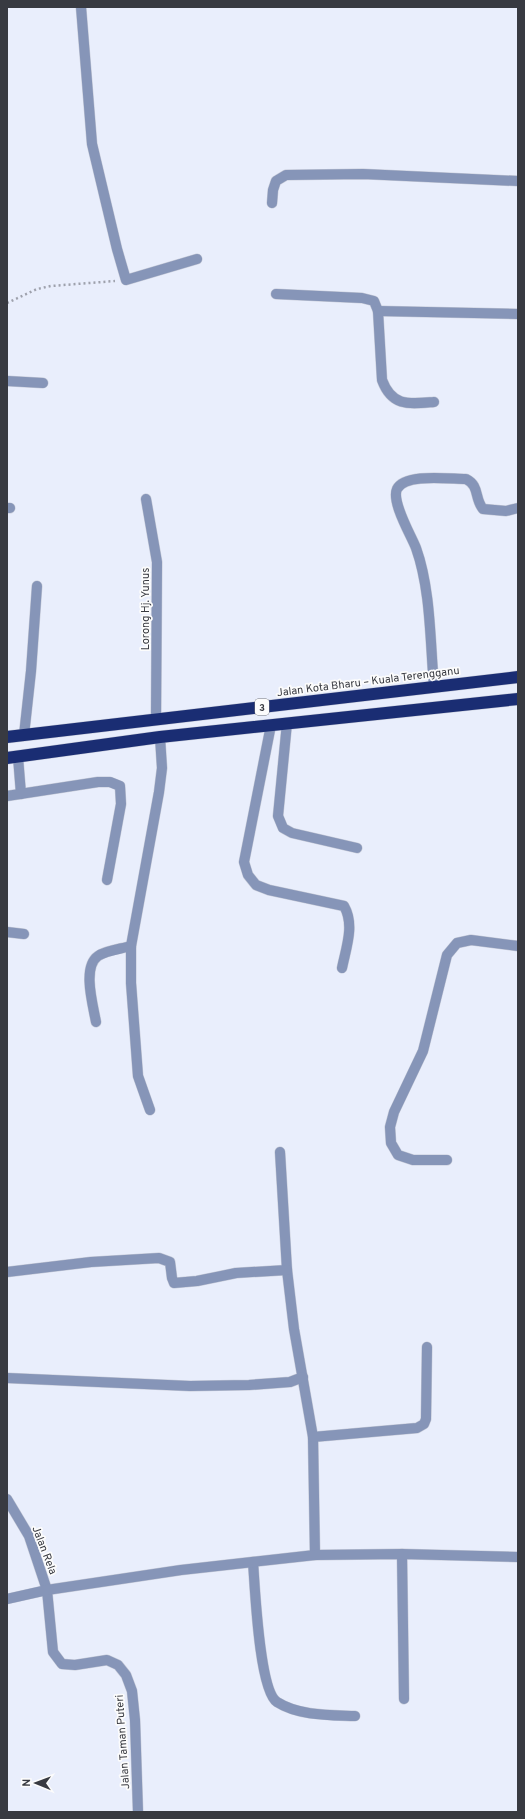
<svg xmlns="http://www.w3.org/2000/svg" width="525" height="1819" font-family="Overpass,sans-serif">
<style>
.lines{fill:none;stroke-linecap:round;stroke-linejoin:round}
.minor-casing{stroke:#c6cad7;stroke-width:11}
.highway-casing{stroke:#c6cad7;stroke-width:13}
.path{stroke:#9ea1ac;stroke-width:2.5;stroke-dasharray:2 3;stroke-linecap:butt}
.minor{stroke:#8695b8;stroke-width:10}
.highway{stroke:#1a2d73;stroke-width:12}
.labels{text-anchor:middle;stroke-width:3.5;stroke-linejoin:round;paint-order:stroke}
.shield{fill:#fcfcfc;stroke:#737479;stroke-width:1}
.shield-label{font-size:10px;font-weight:bold;fill:#383a41}
.street-label{font-size:11px;fill:#383a41;stroke:#fcfcfc}
</style>
<rect width="100%" height="100%" fill="#e9eefc"/>
<g class="lines">
<g class="minor-casing">
<g id="minor">
<polyline points="81,7 92,144 117,249 126,280 197,259"/>
<polyline points="272,203 273,190 276,181 286,175 363,174 518,181"/>
<path d="M276,294L362,298L374,301L378,311L382,380C392,407 409,404 434,402"/>
<polyline points="378,311 518,314"/>
<polyline points="7,381 43,383"/>
<polyline points="146,499 157,562 156,719"/>
<polyline points="7,508 10,508"/>
<path d="M434,686C430,642 431,590 416,548C411,535 391,502 397,489C405,473 449,479 466,479C480,486 474,498 483,509L506,511L518,508"/>
<polyline points="287,723 278,816 283,828 292,833 357,848"/>
<path d="M271,725L244,862L248,875L256,885L269,890L344,906C355,925 346,948 342,968"/>
<polyline points="24,735 31,671 37,586"/>
<polyline points="18,757 21,794"/>
<polyline points="7,796 98,782 110,782 120,786 121,804 107,880"/>
<polyline points="7,932 24,934"/>
<path d="M96,1022C93,1005 82,967 98,956C107,950 121,949 131,946"/>
<polyline points="150,1110 138,1076 131,983 131,946 159,792 162,768 160,737"/>
<polyline points="280,1152 287,1270 294,1329 313,1437 315,1555"/>
<polyline points="447,1160 413,1160 398,1155 391,1143 390,1127 394,1112 423,1051 447,955 457,943 471,940 518,946"/>
<polyline points="7,1272 91,1262 159,1258 170,1262 172,1278 174,1283 197,1281 236,1273 287,1270"/>
<polyline points="7,1378 190,1386 249,1385 290,1382 303,1377"/>
<polyline points="313,1437 417,1428 424,1424 426,1419 427,1347"/>
<polyline points="7,1499 29,1536 47,1590 53,1652 62,1664 75,1665 107,1660 118,1665 126,1675 132,1691 135,1720 138,1812"/>
<polyline points="402,1554 404,1699"/>
<path d="M253,1562C255,1587 259,1690 277,1702C299,1716 330,1715 355,1716"/>
<polyline points="7,1599 47,1590 181,1570 315,1555 402,1554 518,1557"/>
</g>
</g>
<g class="highway-casing">
<g id="highway">
<polyline points="7,737 518,677"/>
<polyline points="7,758 160,737 518,699"/>
</g>
</g>
<polyline class="path" points="7,303 37,289 51,286 115,281"/>
<use href="#minor" class="minor"/>
<use href="#highway" class="highway"/>
</g>
<g class="labels">
<rect class="shield" x="255" y="699" width="14" height="16" rx="3"/>
<g class="shield-label">
<text x="262" y="711">3</text>
</g>
<g class="street-label">
<text transform="translate(145 609) rotate(-90)" y="4">Lorong Hj. Yunus</text>
<text transform="translate(368 681) rotate(-7)" y="4">Jalan Kota Bharu – Kuala Terengganu</text>
<text transform="translate(45 1550) rotate(69)" y="4">Jalan Rela</text>
<text transform="translate(122 1742) rotate(-94)" y="4">Jalan Taman Puteri</text>
</g>
</g>
<rect width="525" height="1819" fill="none" stroke="#383a41" stroke-width="16"/>
<g transform="translate(36 1783) rotate(271)" stroke="#fcfcfc" stroke-width="3" paint-order="stroke">
<path d="M0-3L7 15L0 10L-7 15Z" fill="#383a41"/>
<text y="-6" font-size="11" font-weight="bold" text-anchor="middle" fill="#383a41">N</text>
</g>
</svg>
